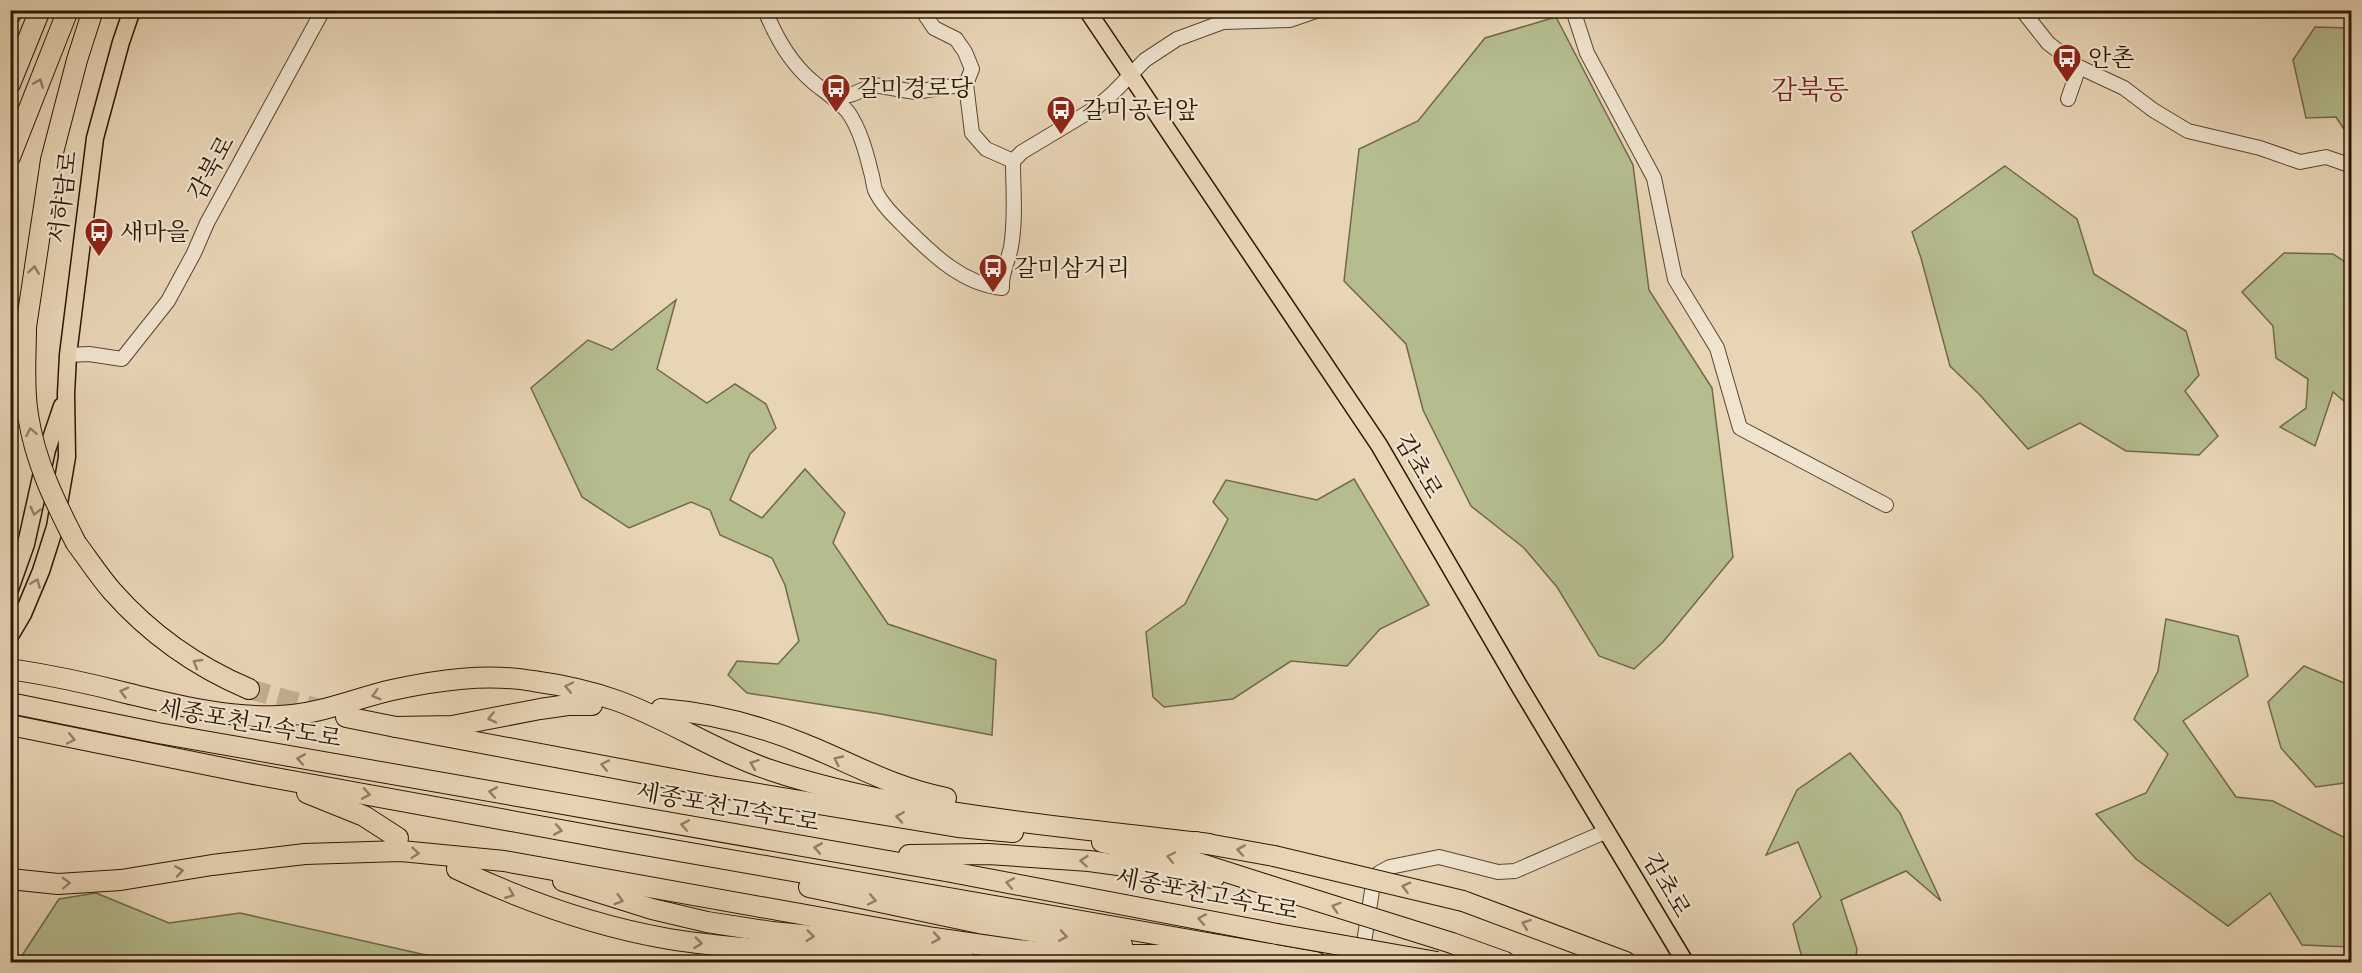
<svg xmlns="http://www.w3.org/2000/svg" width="2362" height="973" font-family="Alegreya,'Noto Serif KR',serif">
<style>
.green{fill:#b5bd8f;stroke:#706a48;stroke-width:1.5}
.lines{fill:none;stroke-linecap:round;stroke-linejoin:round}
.highway-tunnel{stroke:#c2af92;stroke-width:20;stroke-dasharray:20 10;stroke-linecap:butt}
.minor-casing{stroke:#5a462f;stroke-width:16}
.major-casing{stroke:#2a1702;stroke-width:19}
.highway-casing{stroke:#2a1702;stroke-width:22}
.minor{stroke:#f0e4d0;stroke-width:14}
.major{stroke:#e8d5b6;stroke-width:16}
.highway{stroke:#e8d5b6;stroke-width:20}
.highway-bridge-casing{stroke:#2a1702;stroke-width:22;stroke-linecap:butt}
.highway-bridge{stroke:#e8d5b6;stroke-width:20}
.oneway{stroke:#928065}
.labels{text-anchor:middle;stroke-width:4.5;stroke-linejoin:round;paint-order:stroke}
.poi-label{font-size:24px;fill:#2a1702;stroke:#f0e4d0;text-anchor:start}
.street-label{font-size:24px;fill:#2a1702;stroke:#f0e4d0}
.quarter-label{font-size:27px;fill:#7a1f14;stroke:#f0e4d0}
</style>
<rect width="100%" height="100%" fill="#e8d5b6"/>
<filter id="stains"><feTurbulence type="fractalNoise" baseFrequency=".00333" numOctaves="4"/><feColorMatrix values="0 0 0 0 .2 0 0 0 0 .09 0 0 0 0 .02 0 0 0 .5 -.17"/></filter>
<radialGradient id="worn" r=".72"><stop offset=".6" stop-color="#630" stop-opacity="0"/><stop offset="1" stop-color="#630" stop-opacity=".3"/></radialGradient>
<g class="green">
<polygon points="1556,17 1633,165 1649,290 1712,388 1733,557 1663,642 1634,669 1599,656 1557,587 1524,548 1471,506 1423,410 1406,344 1344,281 1359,149 1418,121 1485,38"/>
<polygon points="2315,27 2351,28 2351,140 2336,117 2306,118 2293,60"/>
<polygon points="2005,166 2077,219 2094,274 2186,331 2199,375 2185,391 2218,436 2199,455 2126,451 2080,423 2028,449 1979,394 1950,366 1921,258 1912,232"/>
<polygon points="2284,253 2333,254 2351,266 2351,407 2333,392 2315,446 2280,427 2306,408 2308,379 2276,358 2273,326 2242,292"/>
<polygon points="676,300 657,369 707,403 735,384 766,404 776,428 750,454 730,500 762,518 805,469 845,513 833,543 888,624 996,660 992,735 881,714 747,693 728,675 737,661 778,664 799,641 785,585 772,558 720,535 710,510 691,502 629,528 582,497 531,388 588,340 612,350"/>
<polygon points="1354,479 1429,605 1380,629 1347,666 1291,661 1233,699 1164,707 1153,697 1146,632 1185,604 1228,519 1213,502 1226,480 1317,500"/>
<polygon points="2166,619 2238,636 2248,676 2183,721 2236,797 2273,801 2351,841 2351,947 2302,945 2270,893 2228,926 2136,859 2096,814 2146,793 2168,754 2134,719 2158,671"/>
<polygon points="2304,666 2351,686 2351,782 2316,787 2281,748 2268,702"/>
<polygon points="1850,753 1900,813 1941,901 1906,871 1841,900 1857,949 1855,962 1810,962 1802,958 1793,924 1821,897 1798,842 1766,855 1797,790"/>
<polygon points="96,893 169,923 240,913 457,962 26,962 21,957 59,899"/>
</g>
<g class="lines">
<polyline class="highway-tunnel" points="249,689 327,711"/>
<g class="minor-casing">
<g id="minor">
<path d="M765,10C776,38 790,63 813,82C825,92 838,100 848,112C860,129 866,152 871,172C873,178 873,184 875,190C882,205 895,217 907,229C933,255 963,284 1002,288C1001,273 1008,262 1011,247C1016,219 1013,189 1013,161L1022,152L1097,107L1113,93L1145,60L1177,39L1223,22L1290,20L1319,10"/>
<polyline points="922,10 934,28 956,39 965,52 972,69 966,84 972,133 986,149 1013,161"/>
<polyline points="1573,10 1587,53 1654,178 1675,279 1717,348 1740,428 1886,505"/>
<polyline points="2022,10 2048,43 2079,67 2124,88 2153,110 2188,131 2260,148 2300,162 2326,157 2352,166"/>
<polyline points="835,99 853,94 874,85 915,92 966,84"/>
<polyline points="2068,99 2079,67"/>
<polyline points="68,355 89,354 122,359 168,301 194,253 207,223 323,10"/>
<polyline points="1361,962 1373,884 1379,873 1390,867 1439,857 1498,872 1515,871 1607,831"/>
</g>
</g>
<g class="major-casing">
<g id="major">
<polyline points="1087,10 1379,445 1518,684 1685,962"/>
<polyline points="10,589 26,544 47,450 62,406"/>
<polyline points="10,636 23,614 41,571 55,527 67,457 66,394 68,355 95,138 121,42 132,10"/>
</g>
</g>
<g class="highway-casing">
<g id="highway">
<polyline points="10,15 13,10"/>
<polyline points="10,84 40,10"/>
<polyline points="10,157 68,10"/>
<polyline points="10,412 26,327 51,160 77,60 93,10"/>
<path d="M76,543C88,559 99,576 112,591C150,634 197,667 249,689"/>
<path d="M10,669C49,675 88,683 126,693C176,705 225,718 278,716C318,715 353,699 392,690C438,680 487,673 533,681C562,685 590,691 618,701C670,720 717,752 770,770C909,816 1064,826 1209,844"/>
<polyline points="10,703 158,733 951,872 1277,934"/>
<path d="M661,709C711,713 758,725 804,744C854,764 891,787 946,798"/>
<polyline points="346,717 396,727 452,726 540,709 568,705 592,705"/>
<polyline points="10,725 248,773 610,839 1316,962"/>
<polyline points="396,727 710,786 958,827 1013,832"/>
<polyline points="307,793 364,816 398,838"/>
<polyline points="1102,842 1195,862 1267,885"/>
<polyline points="1196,842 1274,856"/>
<polyline points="909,855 988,854 1089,861 1214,878"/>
<path d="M457,869C524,901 595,926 669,939C742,951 817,952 891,961"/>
<polyline points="10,879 58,884 121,880 212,865 305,854 401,851 504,861 934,938 1018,950 1078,955 1219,955"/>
<polyline points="563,881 652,909 707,922 772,932 833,938 967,962"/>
<polyline points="809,887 979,923 1122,945"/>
<polyline points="1463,901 1626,962"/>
<polyline points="1452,943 1505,962"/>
</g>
</g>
<use href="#minor" class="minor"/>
<use href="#major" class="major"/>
<use href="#highway" class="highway"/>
<g class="highway-bridge-casing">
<g id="highway-bridge">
<path d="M26,327C26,356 23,387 28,415C35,462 55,502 76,543"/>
<polyline points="1274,856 1463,901"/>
<polyline points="1267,885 1452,943"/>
<polyline points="1277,934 1437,962"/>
</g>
</g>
<use href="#highway-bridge" class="highway-bridge"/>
</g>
<defs><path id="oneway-chevron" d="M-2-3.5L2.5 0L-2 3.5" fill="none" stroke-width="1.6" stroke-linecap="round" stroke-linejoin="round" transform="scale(1.5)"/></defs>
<g class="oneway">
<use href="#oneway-chevron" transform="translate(39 83) rotate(-68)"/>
<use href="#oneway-chevron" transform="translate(34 270) rotate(-82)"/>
<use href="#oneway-chevron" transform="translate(31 432) rotate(-101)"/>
<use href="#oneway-chevron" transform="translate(35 511) rotate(104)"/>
<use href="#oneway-chevron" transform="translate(36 583) rotate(-67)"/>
<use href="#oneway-chevron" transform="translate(197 663) rotate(-150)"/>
<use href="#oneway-chevron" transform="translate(569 687) rotate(-168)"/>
<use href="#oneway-chevron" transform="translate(124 692) rotate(-166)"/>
<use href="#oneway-chevron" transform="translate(376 695) rotate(164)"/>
<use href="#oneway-chevron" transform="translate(492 718) rotate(167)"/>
<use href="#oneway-chevron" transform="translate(71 739) rotate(12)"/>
<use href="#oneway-chevron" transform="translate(301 759) rotate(-170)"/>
<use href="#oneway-chevron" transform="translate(838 760) rotate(-155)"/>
<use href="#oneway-chevron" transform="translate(754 764) rotate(-159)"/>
<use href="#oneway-chevron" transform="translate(605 765) rotate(-169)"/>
<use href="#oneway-chevron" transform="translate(493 792) rotate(-170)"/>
<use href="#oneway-chevron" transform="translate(366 794) rotate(10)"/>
<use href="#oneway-chevron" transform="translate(900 817) rotate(-171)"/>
<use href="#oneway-chevron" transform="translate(685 825) rotate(-170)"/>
<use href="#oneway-chevron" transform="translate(558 830) rotate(10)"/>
<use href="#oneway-chevron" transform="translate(818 848) rotate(-170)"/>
<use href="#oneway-chevron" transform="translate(1241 850) rotate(-170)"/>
<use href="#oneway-chevron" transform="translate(415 853) rotate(5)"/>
<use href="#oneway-chevron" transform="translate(1171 857) rotate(-168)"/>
<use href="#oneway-chevron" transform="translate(1084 861) rotate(-175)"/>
<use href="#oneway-chevron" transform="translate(179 871) rotate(-9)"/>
<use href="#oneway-chevron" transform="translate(66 883) rotate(-2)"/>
<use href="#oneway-chevron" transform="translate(1010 883) rotate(-169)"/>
<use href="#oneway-chevron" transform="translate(1406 887) rotate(-166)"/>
<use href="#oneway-chevron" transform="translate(510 894) rotate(22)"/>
<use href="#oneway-chevron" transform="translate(619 900) rotate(16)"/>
<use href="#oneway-chevron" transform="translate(872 900) rotate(12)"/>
<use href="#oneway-chevron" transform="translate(1336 907) rotate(-163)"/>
<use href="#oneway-chevron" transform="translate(1202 919) rotate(-169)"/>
<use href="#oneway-chevron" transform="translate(1526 924) rotate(-159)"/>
<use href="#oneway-chevron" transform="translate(810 936) rotate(6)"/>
<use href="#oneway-chevron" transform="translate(1063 936) rotate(9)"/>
<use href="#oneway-chevron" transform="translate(936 938) rotate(9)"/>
<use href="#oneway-chevron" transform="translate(698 943) rotate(7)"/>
</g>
<defs>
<g id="bus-pin" transform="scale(1.5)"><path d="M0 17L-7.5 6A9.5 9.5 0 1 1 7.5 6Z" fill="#8f2418" stroke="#f0e4d0"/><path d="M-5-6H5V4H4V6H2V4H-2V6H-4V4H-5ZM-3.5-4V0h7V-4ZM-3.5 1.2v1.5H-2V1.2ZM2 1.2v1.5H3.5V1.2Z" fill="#fff"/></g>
</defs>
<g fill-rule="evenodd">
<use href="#bus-pin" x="2067" y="58"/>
<use href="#bus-pin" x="836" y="88"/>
<use href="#bus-pin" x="1061" y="110"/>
<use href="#bus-pin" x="99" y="232"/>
<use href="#bus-pin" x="993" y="268"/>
</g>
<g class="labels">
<g class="poi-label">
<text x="2088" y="66">안촌</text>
<text x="857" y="96">갈미경로당</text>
<text x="1082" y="118">갈미공터앞</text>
<text x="120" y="240">새마을</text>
<text x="1014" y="276">갈미삼거리</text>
</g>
<g class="street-label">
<text transform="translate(211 168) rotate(-61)" y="8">감북로</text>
<text transform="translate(63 197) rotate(-83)" y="8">서하남로</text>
<text transform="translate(1419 466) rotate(60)" y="8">감초로</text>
<text transform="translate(250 723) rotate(10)" y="8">세종포천고속도로</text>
<text transform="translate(728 807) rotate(10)" y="8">세종포천고속도로</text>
<text transform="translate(1667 885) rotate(60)" y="8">감초로</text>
<text transform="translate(1207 894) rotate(11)" y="8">세종포천고속도로</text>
</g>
<g class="quarter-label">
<text x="1810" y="99">감북동</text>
</g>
</g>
<rect width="2362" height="973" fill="none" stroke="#e8d5b6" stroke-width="36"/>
<rect x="12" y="12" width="2338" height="949" fill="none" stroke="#2a1702" stroke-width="3"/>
<rect x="18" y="18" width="2326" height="937" fill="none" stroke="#2a1702" stroke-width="1.5"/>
<rect width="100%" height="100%" filter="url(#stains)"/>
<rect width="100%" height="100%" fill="url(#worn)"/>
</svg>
